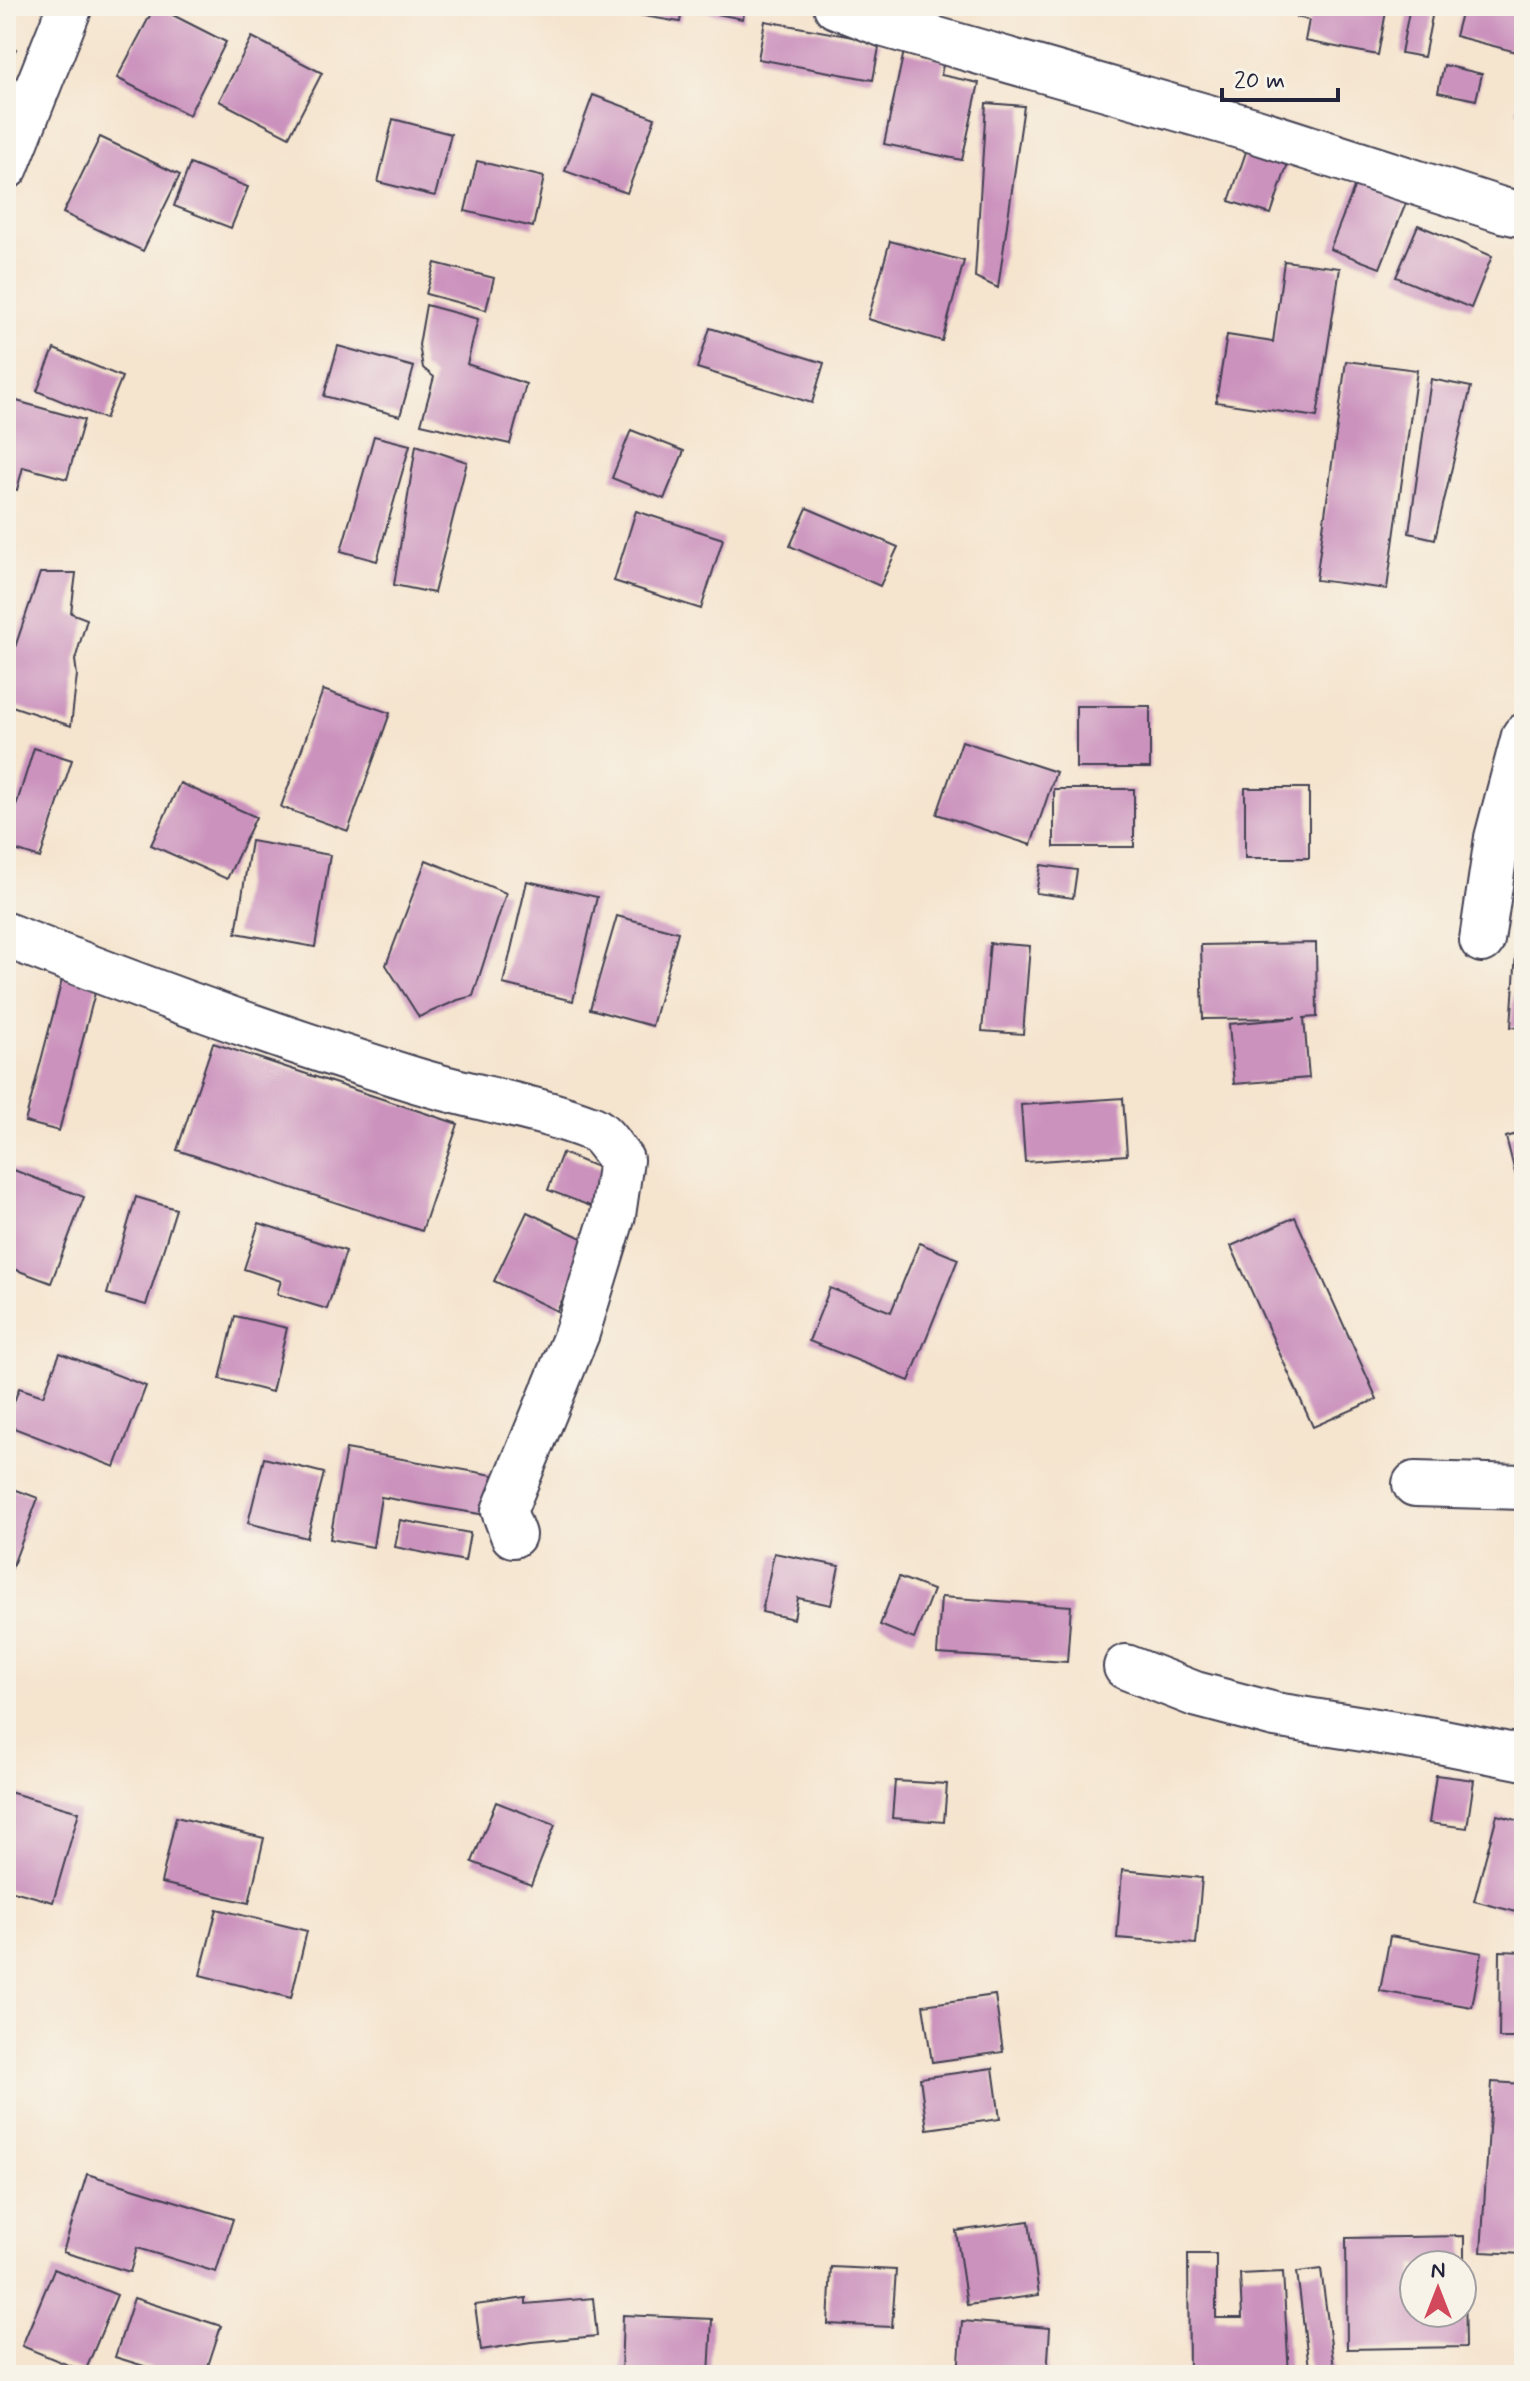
<svg xmlns="http://www.w3.org/2000/svg" width="1530" height="2381" font-family="Mynerve,sans-serif">
<style>
.building{fill:#cb92bd}
.lines{fill:none;stroke-linecap:round;stroke-linejoin:round}
.minor-casing{stroke:#423f51;stroke-width:48}
.major-casing{stroke:#423f51;stroke-width:48}
.minor{stroke:#fff;stroke-width:44}
.major{stroke:#fff;stroke-width:44}
</style>
<rect width="100%" height="100%" fill="#f7f3e8"/>
<filter id="ink" filterUnits="userSpaceOnUse"><feTurbulence type="fractalNoise" baseFrequency=".0125" numOctaves="2"/><feDisplacementMap in="SourceGraphic" scale="16" xChannelSelector="R" yChannelSelector="G"/><feConvolveMatrix kernelMatrix="1 2 1 2 8 2 1 2 1" color-interpolation-filters="sRGB"/></filter>
<filter id="wash" filterUnits="userSpaceOnUse"><feTurbulence type="fractalNoise" baseFrequency=".006" numOctaves="4" result="noise"/><feDisplacementMap in="SourceGraphic" scale="32" xChannelSelector="R" yChannelSelector="G"/><feGaussianBlur stdDeviation="1.8" result="paint"/><feColorMatrix in="noise" values="0 0 0 0 0 0 0 0 0 0 0 0 0 0 0 0 0 1.4 0 .05"/><feComposite in="paint" operator="in"/></filter>
<g filter="url(#wash)">
<rect width="100%" height="100%" fill="#f5e4ce"/>
<g id="blocks">
<g class="building">
<polygon points="155,6 226,42 189,115 117,78"/>
<polygon points="627,6 683,6 680,22 626,13"/>
<polygon points="691,6 745,6 743,19 691,9"/>
<polygon points="1298,6 1387,6 1378,55 1305,41 1309,20 1296,17"/>
<polygon points="1410,6 1434,6 1424,57 1401,53"/>
<polygon points="1463,6 1524,6 1524,54 1455,36"/>
<polygon points="765,21 880,42 873,80 758,59"/>
<polygon points="252,37 322,73 289,137 219,101"/>
<polygon points="6,43 16,49 6,67"/>
<polygon points="904,51 944,60 941,75 979,83 962,160 884,144"/>
<polygon points="1444,65 1482,74 1476,100 1438,92"/>
<polygon points="1524,89 1524,113 1516,111"/>
<polygon points="593,95 655,118 627,193 565,171"/>
<polygon points="986,103 1024,106 998,288 975,277"/>
<polygon points="393,119 451,134 435,196 378,182"/>
<polygon points="100,137 180,175 143,251 63,213"/>
<polygon points="1247,149 1288,163 1271,214 1229,201"/>
<polygon points="477,161 544,177 533,227 465,211"/>
<polygon points="190,164 248,187 231,228 174,206"/>
<polygon points="1358,178 1408,198 1380,268 1330,249"/>
<polygon points="1418,225 1492,256 1471,308 1396,277"/>
<polygon points="890,241 964,261 942,341 868,319"/>
<polygon points="1284,261 1340,268 1317,417 1216,402 1227,335 1273,342"/>
<polygon points="435,263 494,278 486,310 426,294"/>
<polygon points="426,305 478,319 467,364 526,384 510,444 421,424 434,377 423,368 419,345"/>
<polygon points="710,328 824,363 812,403 697,368"/>
<polygon points="338,346 414,367 400,416 324,396"/>
<polygon points="54,349 122,377 105,419 37,391"/>
<polygon points="1346,361 1417,370 1387,589 1316,580"/>
<polygon points="1431,379 1471,387 1435,539 1409,533"/>
<polygon points="6,398 84,420 67,479 23,467 17,490 6,487"/>
<polygon points="631,430 684,451 664,499 612,478"/>
<polygon points="374,436 410,445 377,561 341,551"/>
<polygon points="416,445 467,462 434,593 394,585"/>
<polygon points="807,508 898,547 880,586 790,546"/>
<polygon points="636,511 723,539 701,609 614,581"/>
<polygon points="40,573 76,573 71,613 87,619 75,660 77,675 71,726 6,704 6,674"/>
<polygon points="323,690 390,713 348,831 281,807"/>
<rect x="1076" y="706" width="74" height="62"/>
<polygon points="962,741 1056,772 1031,845 937,814"/>
<polygon points="34,748 72,760 40,858 6,847 6,838"/>
<polygon points="180,783 256,817 227,879 151,845"/>
<rect x="1245" y="788" width="64" height="70"/>
<rect x="1054" y="789" width="80" height="58"/>
<polygon points="251,841 330,855 315,947 236,933"/>
<polygon points="426,860 506,893 473,996 458,1000 419,1017 386,965"/>
<polygon points="1041,865 1077,870 1073,898 1036,893"/>
<polygon points="527,881 597,897 573,1001 503,984"/>
<polygon points="617,916 678,932 652,1026 590,1009"/>
<polygon points="990,943 1030,946 1023,1034 982,1031"/>
<polygon points="1316,943 1317,1017 1304,1018 1309,1078 1234,1084 1229,1024 1296,1018 1203,1019 1201,945"/>
<polygon points="1516,952 1524,952 1524,1028 1511,1027"/>
<polygon points="63,976 97,985 59,1131 25,1122"/>
<polygon points="213,1043 458,1124 422,1231 177,1150"/>
<polygon points="1123,1098 1127,1155 1025,1162 1021,1105"/>
<polygon points="1524,1132 1524,1199 1522,1200 1506,1137"/>
<polygon points="562,1153 607,1171 593,1207 548,1190"/>
<polygon points="6,1167 84,1197 51,1283 6,1266"/>
<polygon points="136,1197 176,1209 146,1305 107,1294"/>
<polygon points="527,1212 590,1242 557,1311 494,1281"/>
<polygon points="1295,1217 1377,1399 1313,1427 1231,1246"/>
<polygon points="259,1223 346,1251 327,1309 277,1294 281,1281 244,1269"/>
<polygon points="919,1243 958,1259 909,1381 809,1341 830,1288 891,1312"/>
<polygon points="235,1316 287,1328 272,1392 220,1379"/>
<polygon points="60,1353 146,1386 115,1467 6,1425 19,1388 43,1396"/>
<polygon points="346,1449 510,1478 503,1518 381,1497 373,1547 330,1539"/>
<polygon points="264,1458 324,1473 307,1538 248,1523"/>
<polygon points="6,1486 38,1498 6,1584"/>
<polygon points="400,1520 470,1533 465,1561 395,1547"/>
<polygon points="774,1553 839,1566 831,1605 798,1598 794,1619 762,1612"/>
<polygon points="899,1577 933,1590 914,1639 880,1625"/>
<polygon points="941,1597 1071,1606 1067,1662 937,1654"/>
<polygon points="1436,1775 1474,1780 1467,1828 1429,1823"/>
<polygon points="895,1781 947,1784 944,1822 892,1818"/>
<polygon points="9,1792 79,1812 53,1902 6,1889 6,1803"/>
<polygon points="496,1802 555,1825 531,1885 472,1862"/>
<polygon points="1497,1815 1524,1822 1524,1914 1474,1901"/>
<polygon points="176,1817 264,1838 249,1903 161,1883"/>
<polygon points="1122,1870 1202,1878 1196,1944 1117,1938"/>
<polygon points="217,1909 307,1931 291,1998 200,1975"/>
<polygon points="1390,1936 1482,1953 1472,2007 1380,1991"/>
<polygon points="1500,1951 1524,1952 1524,2038 1499,2038"/>
<polygon points="995,1995 1003,2052 932,2062 923,2005"/>
<polygon points="993,2068 1000,2119 927,2129 920,2078"/>
<polygon points="1492,2082 1524,2084 1524,2254 1481,2252"/>
<polygon points="87,2174 233,2219 216,2272 137,2248 130,2272 63,2252"/>
<polygon points="1029,2221 1039,2295 967,2305 956,2231"/>
<polygon points="1464,2236 1464,2265 1414,2265 1414,2313 1462,2313 1462,2283 1465,2283 1466,2347 1347,2349 1346,2238"/>
<polygon points="1188,2254 1216,2254 1216,2318 1242,2318 1240,2274 1283,2272 1289,2375 1189,2375"/>
<polygon points="831,2267 896,2270 892,2327 828,2324"/>
<polygon points="54,2269 117,2295 85,2372 22,2346"/>
<polygon points="1321,2269 1335,2375 1310,2375 1297,2272"/>
<polygon points="134,2298 221,2326 205,2375 173,2375 115,2357"/>
<polygon points="526,2298 526,2304 593,2298 597,2336 531,2342 481,2350 475,2305"/>
<polygon points="623,2315 712,2319 709,2375 621,2375"/>
<polygon points="962,2321 1050,2328 1047,2375 958,2375"/>
</g>
</g>
</g>
<g filter="url(#ink)">
<use href="#blocks" fill-opacity="0" stroke="#423f51" stroke-width="2"/>
<g class="lines">
<g class="minor-casing">
<g id="minor">
<polyline points="836,6 885,25 1250,129 1502,210 1524,215"/>
<path d="M6,935C140,987 274,1037 412,1079C472,1098 535,1106 593,1129C604,1134 613,1151 621,1160L613,1215L577,1333L504,1511L513,1535"/>
<polyline points="1482,940 1497,838 1524,736"/>
<polyline points="1415,1484 1524,1487"/>
<polyline points="1126,1667 1195,1694 1275,1715 1439,1741 1524,1758"/>
</g>
</g>
<g class="major-casing">
<polyline id="major" points="6,167 70,6"/>
</g>
<use href="#minor" class="minor"/>
<use href="#major" class="major"/>
</g>
</g>
<rect width="1530" height="2381" fill="none" stroke="#f7f3e8" stroke-width="32"/>
<g transform="translate(1438 2289)"><circle r="38" fill="#f7f3e8" stroke="#a29fa3" stroke-width="2"/>
<path d="M0-6L14 30L0 20L-14 30Z" fill="#d1495b"/>
<text y="-12" font-size="22" font-weight="bold" text-anchor="middle" fill="#22223b">N</text>
</g>
<path d="M1222 88v12h116v-12" fill="none" stroke="#22223b" stroke-width="4"/>
<text x="1234" y="88" font-size="24" fill="#22223b" stroke="#f7f3e8" stroke-width="6" paint-order="stroke">20 m</text>
</svg>
